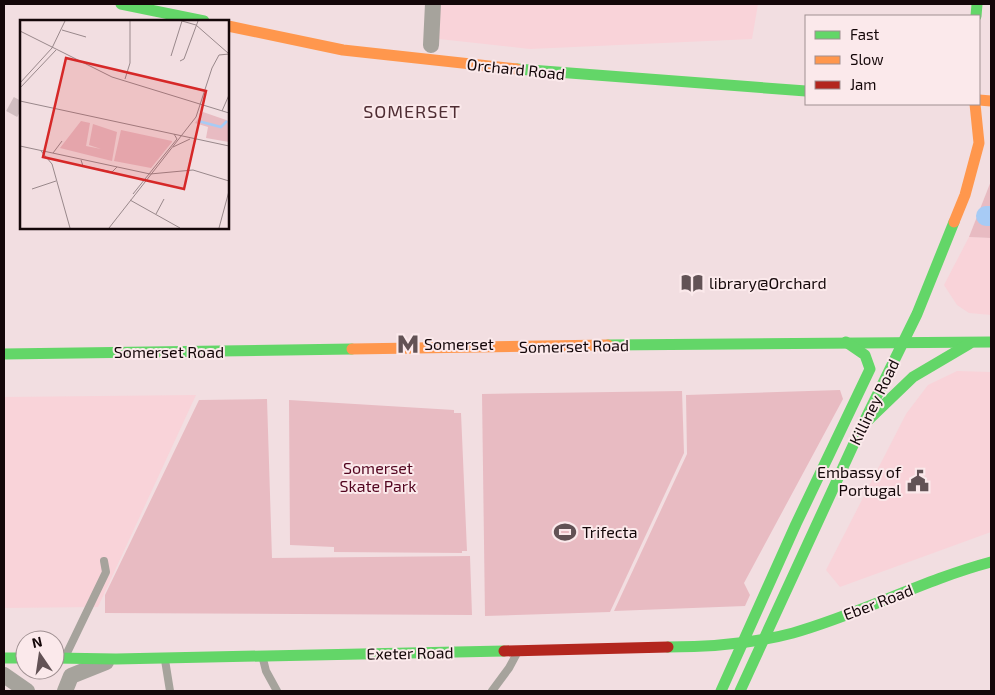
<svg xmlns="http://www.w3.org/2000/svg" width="995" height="695" font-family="'Exo 2',sans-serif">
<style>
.built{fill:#f9d3d9}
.green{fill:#e8bbc2}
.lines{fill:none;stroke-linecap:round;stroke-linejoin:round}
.canal{stroke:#a7cbf5;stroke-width:20}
.street-tunnel{stroke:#d1bec1;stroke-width:16;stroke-dasharray:16 8;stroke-linecap:butt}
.lane{stroke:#a6a39c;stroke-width:8}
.street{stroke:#a6a39c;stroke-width:16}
.fast{stroke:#63d668;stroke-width:11}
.slow{stroke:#ff974d;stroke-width:11}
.jam{stroke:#b3261e;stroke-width:11}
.labels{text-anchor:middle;stroke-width:4;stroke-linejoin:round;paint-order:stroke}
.street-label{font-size:16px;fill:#140709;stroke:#fbe9eb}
.poi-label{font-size:16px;fill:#140709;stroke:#fbe9eb;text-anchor:start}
.park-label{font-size:16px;fill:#530620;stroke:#fbe9eb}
.neighbourhood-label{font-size:18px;letter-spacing:1px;fill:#4f2d33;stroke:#fbe9eb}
.inset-river{fill:none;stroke:#a7cbf5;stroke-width:2.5}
.inset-road{fill:none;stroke:#99888b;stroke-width:1}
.view{fill:#d62828;fill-opacity:0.15;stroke:#d62828;stroke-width:2.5}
.inset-edge{fill:none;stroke:#140709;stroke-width:2.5}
</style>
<rect width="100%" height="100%" fill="#f2dee1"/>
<g class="built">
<polygon points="440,4 758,4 752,39 530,49 439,39"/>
<polygon points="969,237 991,238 991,315 969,313 957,305 944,285"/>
<polygon points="957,371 991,372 991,532 840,587 826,570 906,414 928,385"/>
<polygon points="196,395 98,607 4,608 4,397"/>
</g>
<g class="green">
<polygon points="991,181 991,238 969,237"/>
<polygon points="840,390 843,399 744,583 750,595 745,606 614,611 687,454 686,395"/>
<polygon points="682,391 684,453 610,612 485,616 482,394"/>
<polygon points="267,399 272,558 470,556 472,615 105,613 105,595 199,400"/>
<polygon points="289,400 454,410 454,413 461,413 467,551 462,551 462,553 334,552 334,547 290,545"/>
</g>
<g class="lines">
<polyline class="canal" points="986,216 991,216"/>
<polyline class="street-tunnel" points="10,104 21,110"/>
<g class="lane">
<polyline points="66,655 106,572 104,561"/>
<polyline points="263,659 266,671 277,691"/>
<polyline points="165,660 170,691"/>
<polyline points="492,691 509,668 517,653"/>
</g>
<g class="street">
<polyline points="431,45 433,4"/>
<polyline points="4,675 27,691"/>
<polyline points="65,691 71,676 106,662"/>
</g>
<g class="fast">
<polyline points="121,4 204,21"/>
<polyline points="976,16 977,4"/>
<polyline points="517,69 806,91"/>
<polyline points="608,345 991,342"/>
<polyline points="4,354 352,349"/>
<polyline points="862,426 913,377 969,344"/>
<path d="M668,647C710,647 752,644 793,633C861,614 923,580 991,562"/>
<polyline points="4,658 25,658"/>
<polyline points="55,658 116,659 504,651"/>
<polyline points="721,691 796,524 870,369 865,355 846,342"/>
<polyline points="740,691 862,426 917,314 954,222"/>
</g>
<g class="slow">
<polyline points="228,26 343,50 517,69"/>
<polyline points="979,100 991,101"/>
<polyline points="954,222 965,195 979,143 975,104"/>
<polyline points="352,349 608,345"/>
</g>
<polyline class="jam" points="504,651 668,647"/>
</g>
<defs>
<g id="library-bare" transform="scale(1.725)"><path d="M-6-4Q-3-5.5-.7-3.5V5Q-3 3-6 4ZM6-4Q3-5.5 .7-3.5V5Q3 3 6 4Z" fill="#625255" stroke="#fbe9eb" stroke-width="2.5" paint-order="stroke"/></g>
<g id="metro-bare" transform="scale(1.725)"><path d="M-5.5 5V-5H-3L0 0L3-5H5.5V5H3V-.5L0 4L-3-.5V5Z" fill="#625255" stroke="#fbe9eb" stroke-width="2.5" paint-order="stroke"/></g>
<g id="civic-bare" transform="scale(1.725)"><path d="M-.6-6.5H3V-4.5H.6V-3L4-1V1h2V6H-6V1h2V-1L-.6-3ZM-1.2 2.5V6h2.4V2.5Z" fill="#625255" stroke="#fbe9eb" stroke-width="2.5" paint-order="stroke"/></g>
<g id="stadium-bare" transform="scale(1.725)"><path d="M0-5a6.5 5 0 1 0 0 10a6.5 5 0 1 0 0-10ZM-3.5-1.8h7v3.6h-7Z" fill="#625255" stroke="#fbe9eb" stroke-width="2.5" paint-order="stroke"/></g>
</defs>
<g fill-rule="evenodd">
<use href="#library-bare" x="692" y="283"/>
<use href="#metro-bare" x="408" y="344"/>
<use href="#civic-bare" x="918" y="481"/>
<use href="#stadium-bare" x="565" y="532"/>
</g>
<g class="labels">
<g class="street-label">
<text transform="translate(516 69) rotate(6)" y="6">Orchard Road</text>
<text transform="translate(574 346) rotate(-1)" y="6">Somerset Road</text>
<text x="169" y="358">Somerset Road</text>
<text transform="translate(874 402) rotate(-64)" y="6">Killiney Road</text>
<text transform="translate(878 602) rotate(-21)" y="6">Eber Road</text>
<text transform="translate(410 653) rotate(-1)" y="6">Exeter Road</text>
</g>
<g class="poi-label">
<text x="709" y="289">library@Orchard</text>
<text x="424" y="350">Somerset</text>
<text x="901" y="478" text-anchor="end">Embassy of<tspan x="901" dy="18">Portugal</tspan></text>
<text x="582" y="538">Trifecta</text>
</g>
<g class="park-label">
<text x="378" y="474">Somerset<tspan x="378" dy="18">Skate Park</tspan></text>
</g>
<g class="neighbourhood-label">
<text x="412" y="118">SOMERSET</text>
</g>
</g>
<g transform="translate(20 20)">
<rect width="209" height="209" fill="#f2dee1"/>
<path d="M183,92L209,101V122L186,118L188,107L175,103ZM61,101L70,103L66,126L81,129L69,125L73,104L97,112L92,141L40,128ZM101,110L152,121V122L131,148L94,141Z" fill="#e8bbc2"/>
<path class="inset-river" d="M178,101L201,107L207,101"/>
<path class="inset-road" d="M162,1L176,5L208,33M42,10L66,17M0,11L92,57L209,93M151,36L162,1M160,41L164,39L178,1M105,59L110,43V1M0,63L32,28L45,1M0,68L36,30M0,81L209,126M202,91L209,75M0,126L130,154L173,150L209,161M153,127L170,119M21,131L32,144L50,208M33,133L42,121M61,140L63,146L92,152L97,147M12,169L36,161M113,174L157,119L154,114M110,180L160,208M136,194L144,179M89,208L176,97L192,48L199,35L209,34M199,208L209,171"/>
<path class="view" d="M46,38L186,71L164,169L23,137Z"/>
<rect width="209" height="209" class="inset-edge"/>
</g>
<rect width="995" height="695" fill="none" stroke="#140709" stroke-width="10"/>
<rect x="805" y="15" width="175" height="90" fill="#fbe9eb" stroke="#9f8f91"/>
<rect x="815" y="31" width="25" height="8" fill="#63d668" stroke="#9f8f91"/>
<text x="850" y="40" font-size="15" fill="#140709">Fast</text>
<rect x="815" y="56" width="25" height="8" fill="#ff974d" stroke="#9f8f91"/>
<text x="850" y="65" font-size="15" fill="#140709">Slow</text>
<rect x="815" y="81" width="25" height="8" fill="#b3261e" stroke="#9f8f91"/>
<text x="850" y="90" font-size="15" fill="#140709">Jam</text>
<g transform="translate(40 655) rotate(347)"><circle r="24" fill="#fbe9eb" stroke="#9f8f91"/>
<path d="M0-4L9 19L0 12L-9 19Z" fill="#625255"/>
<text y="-8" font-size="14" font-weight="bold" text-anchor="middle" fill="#140709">N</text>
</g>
</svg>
